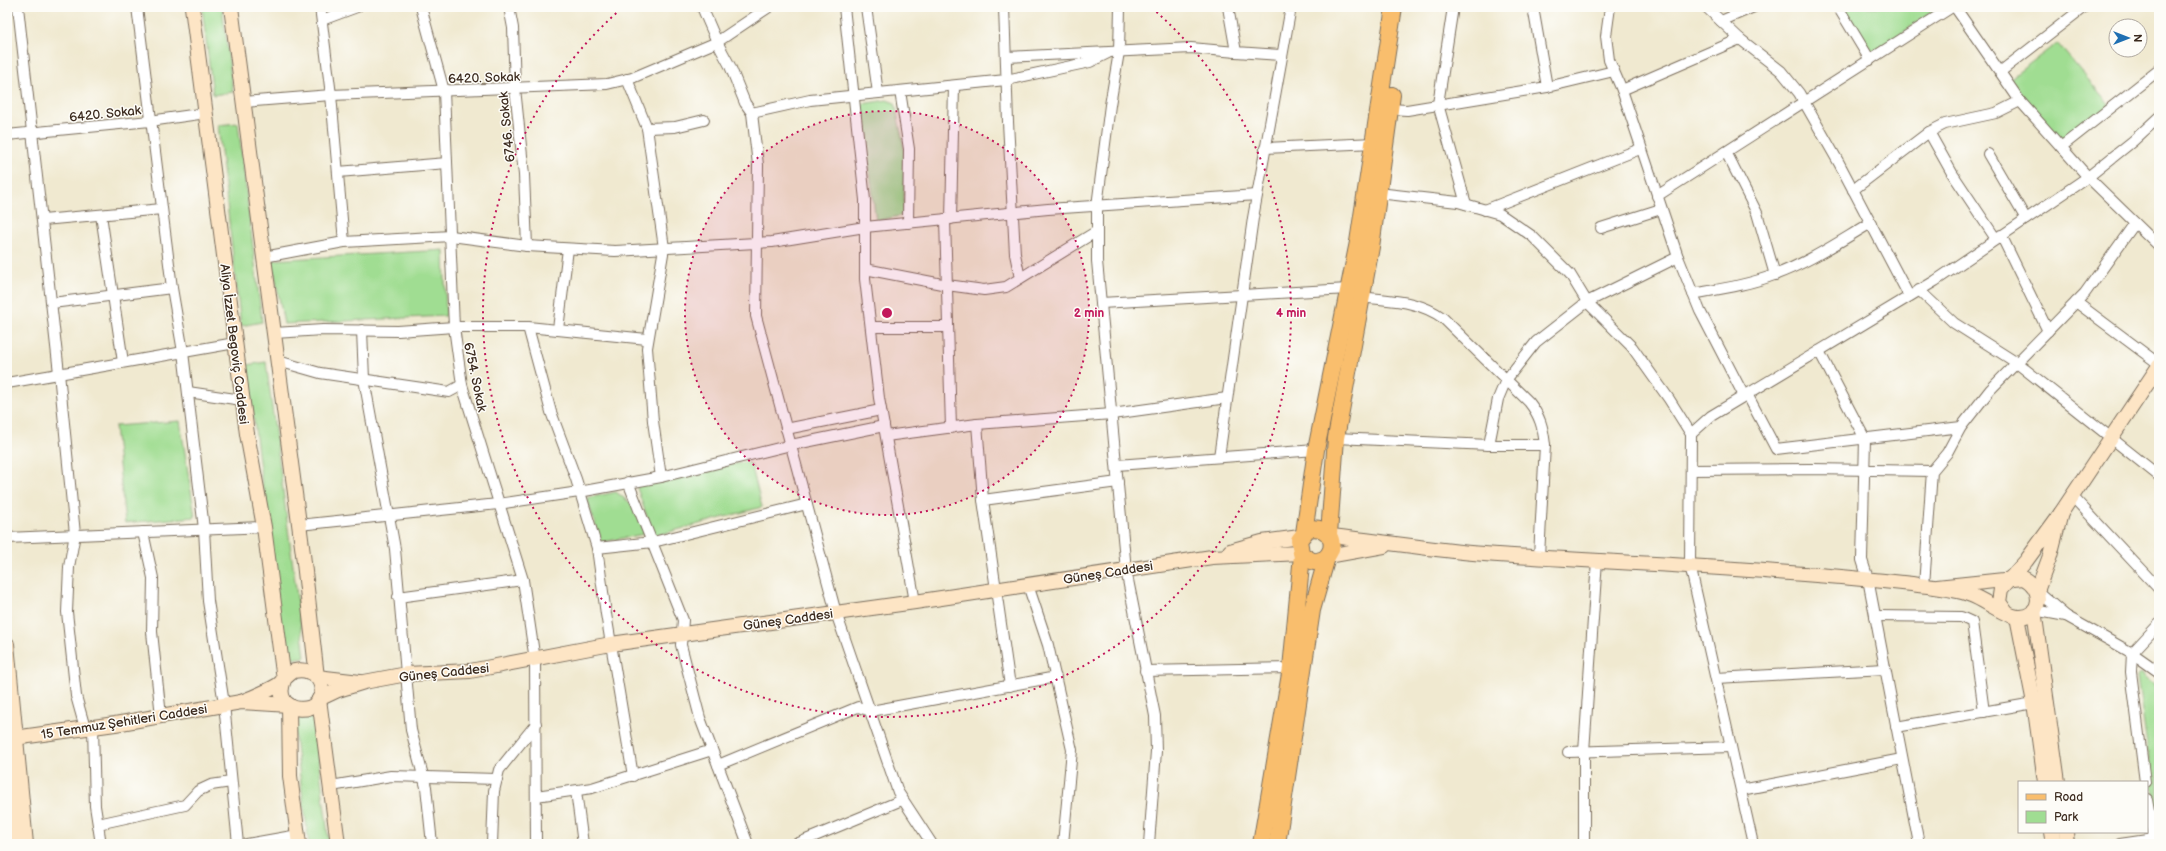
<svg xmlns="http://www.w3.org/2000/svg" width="2166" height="851" font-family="'Balsamiq Sans',sans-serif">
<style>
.green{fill:#a0dd92;stroke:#6e8458}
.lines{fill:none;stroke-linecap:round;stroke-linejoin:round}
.street-casing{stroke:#7a6d5c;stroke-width:12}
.secondary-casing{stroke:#7a6d5c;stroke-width:16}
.primary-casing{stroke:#7a6d5c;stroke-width:18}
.street{stroke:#fff;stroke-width:10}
.secondary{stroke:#fde5c5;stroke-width:14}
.primary{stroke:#f9be6d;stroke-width:16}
.ring{fill:none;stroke:#c2185b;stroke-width:2;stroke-dasharray:2 4}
.labels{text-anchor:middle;stroke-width:3;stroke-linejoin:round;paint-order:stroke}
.street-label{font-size:13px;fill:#3b2a1e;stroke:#fdfcf7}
.centre{fill:#c2185b;stroke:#fdfcf7;stroke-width:2}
.ring-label{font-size:12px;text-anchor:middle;font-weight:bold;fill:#c2185b;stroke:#fdfcf7;stroke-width:3;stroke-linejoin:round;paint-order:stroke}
</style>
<rect width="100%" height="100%" fill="#fdfcf7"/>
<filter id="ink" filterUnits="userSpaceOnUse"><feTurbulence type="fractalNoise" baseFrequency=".025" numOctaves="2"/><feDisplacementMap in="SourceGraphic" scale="8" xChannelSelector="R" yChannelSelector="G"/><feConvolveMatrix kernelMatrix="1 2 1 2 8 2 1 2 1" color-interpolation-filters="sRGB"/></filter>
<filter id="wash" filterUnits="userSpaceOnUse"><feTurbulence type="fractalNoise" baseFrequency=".012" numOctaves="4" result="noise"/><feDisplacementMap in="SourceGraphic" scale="16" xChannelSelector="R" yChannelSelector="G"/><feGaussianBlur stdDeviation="0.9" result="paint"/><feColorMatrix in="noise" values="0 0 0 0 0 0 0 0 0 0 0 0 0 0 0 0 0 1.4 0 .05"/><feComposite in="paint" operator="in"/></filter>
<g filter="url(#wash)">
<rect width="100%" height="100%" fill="#f0e9d0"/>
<g class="green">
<polygon points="202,7 222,7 233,92 213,95"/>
<polygon points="1843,7 1940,7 1873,53"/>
<polygon points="2057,43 2110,105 2062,146 2008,80"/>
<polygon points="887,100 895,103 904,148 904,215 876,221 861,104"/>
<polygon points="238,123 262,322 241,326 218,125"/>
<polygon points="444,250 446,316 284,324 272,260"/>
<polygon points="266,362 305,657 284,660 247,365"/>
<polygon points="180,421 195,517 125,523 115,426"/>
<polygon points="745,462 751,464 762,507 658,535 653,534 637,488 639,483"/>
<polygon points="616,492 637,508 644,534 603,542 600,540 587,498"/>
<polygon points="2141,673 2159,688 2159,807 2156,808 2137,676"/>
<polygon points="313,713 329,844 309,844 292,716"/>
</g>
</g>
<g filter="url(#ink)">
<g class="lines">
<g class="street-casing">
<g id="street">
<polyline points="18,7 59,373 75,534 69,567 67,612 76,696 85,728"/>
<polyline points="137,7 172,288 183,352 204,529 208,601 224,704 238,844"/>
<polyline points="320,7 331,95 344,242"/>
<polyline points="421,7 444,91 454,327 462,385 523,580 535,660 536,844"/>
<polyline points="509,7 513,28 515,88 524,175 527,246"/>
<polyline points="702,7 717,42 730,66 745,103 752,113 758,165 756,316 836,613 898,792 932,844"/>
<polyline points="844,7 865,200 865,279 879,398 915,602"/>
<polyline points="866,7 878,93"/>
<polyline points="1004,7 1008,122 1015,254 1020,278"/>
<polyline points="1120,7 1119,52 1110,105 1097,206 1097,261 1126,570 1155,716 1156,751 1149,844"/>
<polyline points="1228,7 1236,52 1281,55"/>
<polyline points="1453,7 1438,104 1466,204"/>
<polyline points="1533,7 1547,87"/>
<polyline points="1610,7 1606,36 1609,60 1622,90 1678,257 1700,311 1744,396"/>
<polyline points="1706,7 1740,39 1781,71 1799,93 1839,163 1909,296"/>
<polyline points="1838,7 1870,60"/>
<polyline points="1955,7 2020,101 2088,177 2159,246"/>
<polyline points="322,20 357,7"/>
<polyline points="1721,21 1754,7"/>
<polyline points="1006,57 1191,48 1236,52"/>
<polyline points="2000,72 2084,7"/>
<polyline points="627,79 647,128 664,248 647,348 653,421 661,477 791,445 884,426"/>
<polyline points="1622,90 1740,39"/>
<polyline points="900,91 909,149 908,223"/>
<polyline points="244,102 331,95 607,84 632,78 717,42 769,7"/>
<polyline points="1390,109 1407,110 1547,87 1614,71"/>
<polyline points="752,113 810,100 1006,80 1090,62 1108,53"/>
<polyline points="647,128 675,127 704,120"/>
<polyline points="1929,132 1952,173 1996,239"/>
<polyline points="7,135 150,121 206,113"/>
<polyline points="2061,147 2159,70"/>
<polyline points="1265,148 1374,143"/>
<polyline points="1726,152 1757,213 1775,275"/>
<polyline points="1988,154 2026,219"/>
<polyline points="338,172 447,163"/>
<polyline points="1853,190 1929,132 1945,124 1996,113 2020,101"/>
<polyline points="1378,193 1458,202 1500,214 1532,236 1570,274 1587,302 1632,347 1669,399 1691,434"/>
<polyline points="1657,196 1952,7"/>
<polyline points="1485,210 1640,149"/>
<polyline points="101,215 123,362"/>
<polyline points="945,219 951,428"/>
<polyline points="951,219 954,86"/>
<polyline points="43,220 162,209"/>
<polyline points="1601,228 1661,209"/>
<polyline points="2001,235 2048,331"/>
<polyline points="264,257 344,242 451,236 527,246 615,251 772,242 865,227 1048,209 1257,195"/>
<polyline points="865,269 947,285 984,290 1006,287 1097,231"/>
<polyline points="1919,290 1954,323 2017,363 2159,476"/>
<path d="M1693,294C1720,289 1748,285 1774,275C1808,263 1840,241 1871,223"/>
<path d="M1362,297C1390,301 1419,300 1443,318L1529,402C1540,416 1543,427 1545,445L1539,556"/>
<polyline points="2076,302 2159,364"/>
<polyline points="52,303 172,288"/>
<polyline points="1101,303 1348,289"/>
<polyline points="528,327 551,412 576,479 597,548 606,614 633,776"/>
<polyline points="871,327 948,327"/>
<polyline points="558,329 568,249"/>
<polyline points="362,330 364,379 395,549 411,730 426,787 432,844"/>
<polyline points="274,333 323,330 398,331 454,327 528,327 647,339"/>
<polyline points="1819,351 1865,439 1862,560 1868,579 1919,844"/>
<polyline points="278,361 320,373 449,392 462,385"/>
<polyline points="7,383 235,343"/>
<polyline points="188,392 242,400"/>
<polyline points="1747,394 1776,449 1961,427 1990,390 2085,293 2135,223"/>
<polyline points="977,424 983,500 1010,686"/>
<polyline points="786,429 881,410"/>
<polyline points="886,436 977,424 1112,414 1227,398"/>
<polyline points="1336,438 1489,445 1545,445"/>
<polyline points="1489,445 1498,399 1506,380 1536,342 1587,302 1678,257"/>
<polyline points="1219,457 1253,218 1291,7"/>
<polyline points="1117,465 1316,450"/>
<polyline points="1691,470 1812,469 1932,471 1947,453 1961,427"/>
<polyline points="628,482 683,620 681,645 700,718 748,844"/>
<polyline points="2072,496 2159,589"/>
<polyline points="983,500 1118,482"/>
<polyline points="299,525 498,504 579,492 661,477"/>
<polyline points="143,532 153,578 152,632 161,716"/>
<polyline points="7,538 264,527"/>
<polyline points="597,548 653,542 807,504"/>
<polyline points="1028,585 1048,645 1072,750 1063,844"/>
<polyline points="1924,586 1932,471"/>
<polyline points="398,597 523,580"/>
<polyline points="2034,610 2066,616 2037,591"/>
<polyline points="1875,616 1961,617 1972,622 1984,712"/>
<polyline points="2066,616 2132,653 2159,672"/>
<polyline points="1145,671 1291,668"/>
<polyline points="1716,678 1885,669"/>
<polyline points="93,727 95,806 101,844"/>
<polyline points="1896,727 2034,703"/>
<polyline points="1568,752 1731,747"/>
<polyline points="718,765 858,707 871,711 1056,677"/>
<polyline points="2145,782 2131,672 2132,653 2159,624"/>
<polyline points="331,786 391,776 497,779"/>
<polyline points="1741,790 1902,759"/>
<polyline points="576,791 583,844"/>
<polyline points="536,796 592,788 712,750"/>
<polyline points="2147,799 2155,844"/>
<polyline points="2149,815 2159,814"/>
<polyline points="98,824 185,805 198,791 211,785 231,782"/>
<polyline points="247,844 298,835"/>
<polyline points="492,844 494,791 499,770 536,724"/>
<polyline points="796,844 902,800"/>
<polyline points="1584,844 1584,752 1597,560"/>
<polyline points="1753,844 1690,565 1691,434 1711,416 1935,281 2088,177 2133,141 2159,117"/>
<polyline points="2120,844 2154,839"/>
</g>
</g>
<g class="secondary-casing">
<g id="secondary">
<path d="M192,7L247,434L264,527L284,680C269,717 329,718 321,685C319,679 315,674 309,672C305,670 299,670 294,671C288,674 283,681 278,685C266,692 254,697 241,702"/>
<polyline points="231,7 303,554 317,677"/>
<polyline points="2061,513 2159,366"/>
<path d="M1330,536C1381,541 1432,550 1484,554C1581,561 1679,564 1776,572C1821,575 1867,579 1912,584C1931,587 1953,588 1971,595C1985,600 2006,617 2019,617C2043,617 2044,587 2023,578L1937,587"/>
<polyline points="1230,551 1262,542 1300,537"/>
<polyline points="1328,556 1384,546"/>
<polyline points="2034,610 2058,782"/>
<polyline points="2006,612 1999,602 2001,589 2026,561 2061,513 2050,556 2037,591"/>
<polyline points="2017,617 2034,703 2045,782"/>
<polyline points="7,644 26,844"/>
<polyline points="317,677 360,682"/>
<polyline points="319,699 338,690 364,682 407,674 470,671 611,644 915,602 1212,557 1301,553 1302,555"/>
<polyline points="319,699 338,844"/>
<polyline points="289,705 290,776 299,844"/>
<polyline points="7,739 115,724 241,702 289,705"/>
<polyline points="7,753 14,844"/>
<polyline points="2052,832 2054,844"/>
<polyline points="2066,832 2067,844"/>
</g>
</g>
<g class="primary-casing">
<g id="primary">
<polyline points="1304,533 1316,450 1358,242 1394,7"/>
<polyline points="1329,534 1336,438 1371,247 1392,95"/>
<path d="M1301,553L1299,540L1308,529C1329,524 1340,546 1324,559L1314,562L1302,555"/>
<polyline points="1261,844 1291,668 1302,555"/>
<polyline points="1277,844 1312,610 1327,557"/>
</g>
</g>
<use href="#street" class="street"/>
<use href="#secondary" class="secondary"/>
<use href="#primary" class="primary"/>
</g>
</g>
<circle cx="887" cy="313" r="202" fill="#c2185b" fill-opacity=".12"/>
<g class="ring">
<circle cx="887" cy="313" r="202"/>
<path d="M1152 8A404 404 0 1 1 622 8"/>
</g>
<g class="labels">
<g class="street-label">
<text transform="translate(484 77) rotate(-2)" y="5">6420. Sokak</text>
<text transform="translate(105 113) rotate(-6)" y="5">6420. Sokak</text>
<text transform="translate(506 127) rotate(-96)" y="5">6746. Sokak</text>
<text transform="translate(235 344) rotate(83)" y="5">Aliya İzzet Begoviç Caddesi</text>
<text transform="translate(476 377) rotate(78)" y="5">6754. Sokak</text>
<text transform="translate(1108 572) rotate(-9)" y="5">Güneş Caddesi</text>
<text transform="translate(788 619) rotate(-8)" y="5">Güneş Caddesi</text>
<text transform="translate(444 672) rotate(-6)" y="5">Güneş Caddesi</text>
<text transform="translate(124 721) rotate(-9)" y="5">15 Temmuz Şehitleri Caddesi</text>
</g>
</g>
<circle cx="887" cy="313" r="6" class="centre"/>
<g class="ring-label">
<text x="1089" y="317">2 min</text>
<text x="1291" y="317">4 min</text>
</g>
<rect width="2166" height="851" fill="none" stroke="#fdfcf7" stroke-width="24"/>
<rect x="2018" y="781" width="130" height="52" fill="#fdfcf7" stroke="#afa8a0"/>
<rect x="2026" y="794" width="20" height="6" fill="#f9be6d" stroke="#afa8a0"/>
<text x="2054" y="801" font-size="12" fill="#3b2a1e">Road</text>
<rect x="2026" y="811" width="20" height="12" fill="#a0dd92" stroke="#afa8a0"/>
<text x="2054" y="821" font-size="12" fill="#3b2a1e">Park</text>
<g transform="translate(2128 38) rotate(90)"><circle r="19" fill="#fdfcf7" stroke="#afa8a0"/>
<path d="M0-3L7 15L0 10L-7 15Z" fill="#1f6fb2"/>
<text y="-6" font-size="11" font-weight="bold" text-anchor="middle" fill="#3b2a1e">N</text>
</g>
</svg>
